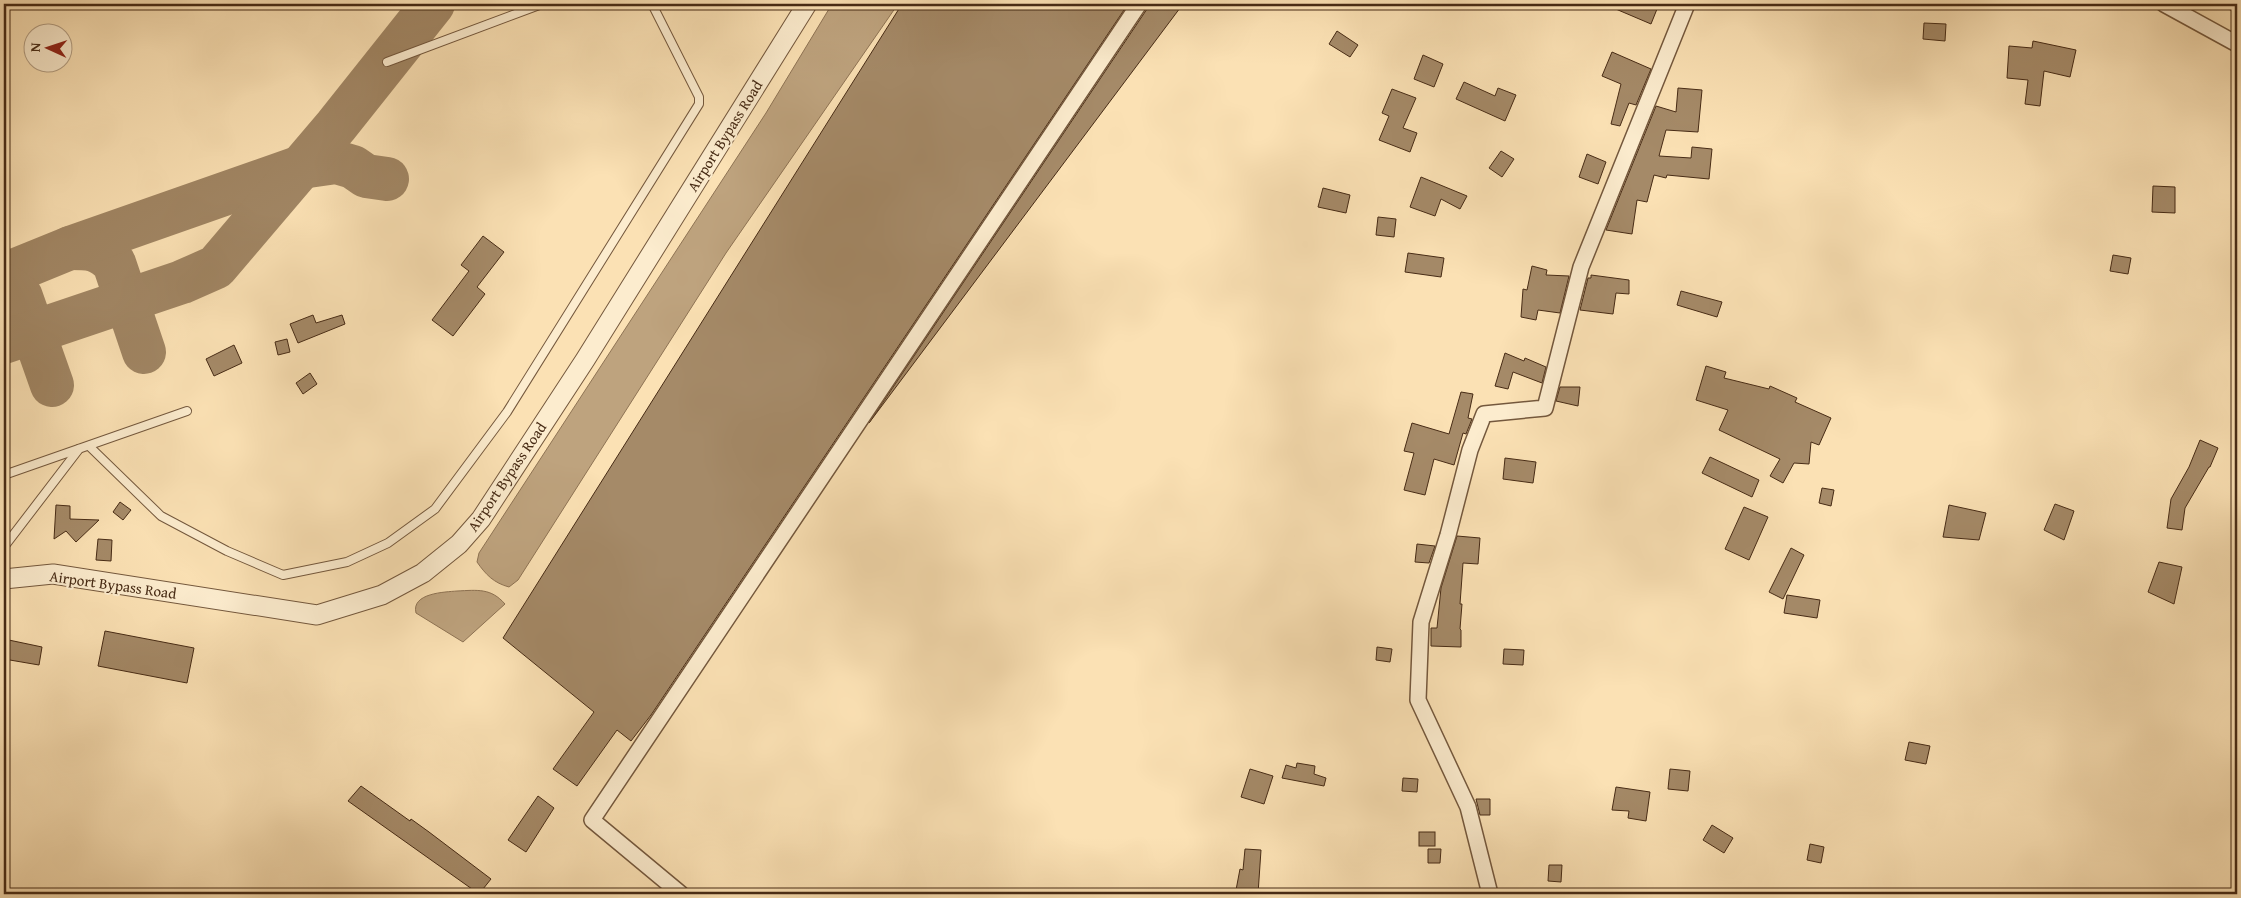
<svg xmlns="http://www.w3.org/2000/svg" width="2241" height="898" font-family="'Gentium Book Plus',serif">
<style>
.water{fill:#bea37e;stroke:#8e7354}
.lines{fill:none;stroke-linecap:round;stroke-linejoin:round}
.canal{stroke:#bea37e;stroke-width:18}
.taxiway{stroke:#a18664;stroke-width:44}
.building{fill:#a58a68;stroke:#472b15}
.service-casing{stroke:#74583d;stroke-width:10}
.minor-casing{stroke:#74583d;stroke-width:18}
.tertiary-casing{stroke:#74583d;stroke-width:21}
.service{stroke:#fcecce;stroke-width:8}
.minor{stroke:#fcecce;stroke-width:15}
.tertiary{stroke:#fcecce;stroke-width:19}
.labels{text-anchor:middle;stroke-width:4;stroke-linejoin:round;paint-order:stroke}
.street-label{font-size:15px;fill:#472b15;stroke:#fcecce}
</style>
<rect width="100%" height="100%" fill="#fbe1b4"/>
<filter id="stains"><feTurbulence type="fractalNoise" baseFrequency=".004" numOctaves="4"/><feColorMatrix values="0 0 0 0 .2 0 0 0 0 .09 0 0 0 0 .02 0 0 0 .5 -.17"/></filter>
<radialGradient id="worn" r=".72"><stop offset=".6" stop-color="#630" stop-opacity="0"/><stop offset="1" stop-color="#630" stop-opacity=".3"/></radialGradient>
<g class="water">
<path d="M832,4H898L726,253L518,580L509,587C494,583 486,575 477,562L479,553L766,113Z"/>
<path d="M457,591C478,590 491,588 505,604L463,642L416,613C411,593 445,592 457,591Z"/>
</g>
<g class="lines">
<polyline class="canal" points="2236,4 2237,4"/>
<g class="taxiway">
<path d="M70,248C91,248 98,248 114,263L144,352"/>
<polyline points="4,275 70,248 301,167 336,162 353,167 366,176 387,179"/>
<polyline points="4,285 21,297 52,385"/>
<polyline points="4,342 182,282 216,267 336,126 433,4"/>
</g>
</g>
<g class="building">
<polygon points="902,4 1128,4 651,715 631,741 617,730 577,786 553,769 594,712 503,638"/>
<polygon points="1148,4 1183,4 869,423 1147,9"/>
<polygon points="1604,4 1659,4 1651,24"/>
<polygon points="1924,23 1946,24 1945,41 1923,39"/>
<polygon points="1337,31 1358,45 1350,57 1329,44"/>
<polygon points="2033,41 2076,50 2070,77 2044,71 2040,106 2025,104 2028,80 2007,78 2009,46 2032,48"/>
<polygon points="1612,52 1651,69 1636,105 1629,103 1620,126 1611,124 1621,84 1602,76"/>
<polygon points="1423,55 1443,64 1434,87 1414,79"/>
<polygon points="1464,82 1495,96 1498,88 1516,95 1505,121 1456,99"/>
<polygon points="1678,88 1702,90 1698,132 1666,130 1659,156 1691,158 1692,147 1712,149 1709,179 1667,175 1666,178 1654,175 1647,202 1637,200 1632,234 1606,230 1656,106 1676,112"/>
<polygon points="1392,89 1416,98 1403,128 1417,133 1410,152 1379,140 1389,116 1382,113"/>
<polygon points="1501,151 1514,159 1502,177 1489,168"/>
<polygon points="1587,154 1606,162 1598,184 1579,177"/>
<polygon points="1421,177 1467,196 1460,209 1441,199 1435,216 1410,207"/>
<polygon points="2153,186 2175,187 2175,213 2152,212"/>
<polygon points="1323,188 1350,195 1346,213 1318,207"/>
<polygon points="1378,217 1396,219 1394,237 1376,235"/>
<polygon points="483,236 504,252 477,287 485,294 453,336 432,320 469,271 461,265"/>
<polygon points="1408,253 1444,258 1441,277 1405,272"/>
<polygon points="2113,255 2131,258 2128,274 2110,271"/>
<polygon points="1532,266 1547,270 1546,275 1569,276 1560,313 1538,310 1536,320 1521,317 1523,289 1527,290"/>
<polygon points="1591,275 1629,280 1629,294 1616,293 1613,314 1580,310 1588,278 1591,278"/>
<polygon points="1681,291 1722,302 1717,317 1677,305"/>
<polygon points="313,315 316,323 342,315 345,324 298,343 290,324"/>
<polygon points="287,339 290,352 278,355 275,342"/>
<polygon points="234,345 242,363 214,376 206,359"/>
<polygon points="1505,353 1524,361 1525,358 1546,367 1542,383 1513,372 1508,389 1495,386"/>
<polygon points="1706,366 1726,372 1724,378 1769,389 1770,386 1797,398 1795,402 1831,418 1819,445 1811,442 1809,464 1794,463 1783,483 1770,476 1780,459 1719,430 1728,410 1696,400"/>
<polygon points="310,373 317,384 303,394 296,383"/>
<polygon points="1560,387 1580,387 1578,406 1556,401"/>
<polygon points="1461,392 1473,394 1468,418 1472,419 1466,434 1463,433 1454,465 1434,459 1425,495 1404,490 1414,453 1404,451 1412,423 1449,434"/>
<polygon points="2200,440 2218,448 2210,467 2209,467 2185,508 2182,530 2167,528 2171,499 2189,467"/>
<polygon points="1710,457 1759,480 1752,497 1702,473"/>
<polygon points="1505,458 1536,462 1533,483 1503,479"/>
<polygon points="1822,488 1834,490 1831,506 1819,503"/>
<polygon points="120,502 131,510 123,520 113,512"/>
<polygon points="2055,504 2074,511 2064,540 2044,530"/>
<polygon points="56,505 70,506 70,519 99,520 76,542 66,531 54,539"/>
<polygon points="1949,505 1986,513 1979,540 1943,537"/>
<polygon points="1744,507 1768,517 1749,560 1725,549"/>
<polygon points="1457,536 1480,538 1478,564 1463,563 1460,604 1462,604 1460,629 1461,630 1461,647 1431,646 1431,628 1437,628 1441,588"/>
<polygon points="98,539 112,540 111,561 96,560"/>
<polygon points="1417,544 1435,546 1429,563 1415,562"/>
<polygon points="1791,548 1804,555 1783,599 1769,592"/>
<polygon points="2159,562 2182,567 2174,604 2148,592"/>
<polygon points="1787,595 1820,600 1817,618 1784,613"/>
<polygon points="105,631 194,648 187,683 98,666"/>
<polygon points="4,639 42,647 39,665 4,659"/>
<polygon points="1377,647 1392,649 1390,662 1376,660"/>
<polygon points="1504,649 1524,650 1523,665 1503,664"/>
<polygon points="1909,742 1930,746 1926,764 1905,760"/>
<polygon points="1297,763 1315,766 1314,774 1326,778 1324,786 1282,778 1286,765 1296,768"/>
<polygon points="1250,769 1273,776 1264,804 1241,797"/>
<polygon points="1670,769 1690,771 1688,791 1668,789"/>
<polygon points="1403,778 1418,779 1417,792 1402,791"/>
<polygon points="361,786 410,821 411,819 429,832 491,879 479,894 348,801"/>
<polygon points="1616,787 1650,792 1646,821 1628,818 1629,811 1612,810"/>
<polygon points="538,796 554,808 526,852 508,840"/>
<polygon points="1476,799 1490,799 1490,815 1480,815"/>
<polygon points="1712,825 1733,838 1724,853 1703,840"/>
<rect x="1419" y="832" width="16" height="14"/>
<polygon points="1810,844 1824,847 1821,863 1807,860"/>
<polygon points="1245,849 1261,850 1258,894 1236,890 1240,869 1243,870"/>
<polygon points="1428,849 1441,849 1440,863 1428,863"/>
<polygon points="1549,865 1562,865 1561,882 1548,881"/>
</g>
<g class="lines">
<g class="service-casing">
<g id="service">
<polyline points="387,62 542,4"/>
<polyline points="89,446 161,516 227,551 283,575 347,562 388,543 435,509 507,412 699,104 699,97 652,4"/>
<polyline points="4,475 187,411"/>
<polyline points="4,547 79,449"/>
</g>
</g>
<g class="minor-casing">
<g id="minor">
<polyline points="2164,4 2237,44"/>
<polyline points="681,894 592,820 1139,4"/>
<polyline points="1490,894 1468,807 1418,700 1421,622 1448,535 1470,450 1484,414 1545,408 1581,267 1687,4"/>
</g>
</g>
<g class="tertiary-casing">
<polyline id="tertiary" points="4,579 53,574 317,615 382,595 423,573 459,544 481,519 585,360 807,4"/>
</g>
<use href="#service" class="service"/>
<use href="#minor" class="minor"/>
<use href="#tertiary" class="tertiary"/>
</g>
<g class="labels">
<g class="street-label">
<text transform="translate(725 136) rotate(-58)" y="5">Airport Bypass Road</text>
<text transform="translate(507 477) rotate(-56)" y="5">Airport Bypass Road</text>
<text transform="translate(113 585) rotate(8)" y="5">Airport Bypass Road</text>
</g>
</g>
<rect width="2241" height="898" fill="none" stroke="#fbe1b4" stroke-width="20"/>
<rect x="5" y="5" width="2231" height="888" fill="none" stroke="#472b15" stroke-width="2.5"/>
<rect x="10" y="10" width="2221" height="878" fill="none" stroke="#472b15"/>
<g transform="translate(48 48) rotate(273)"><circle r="24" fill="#fcecce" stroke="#b49f84"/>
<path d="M0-4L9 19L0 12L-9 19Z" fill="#8f2418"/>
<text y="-8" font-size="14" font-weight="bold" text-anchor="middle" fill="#472b15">N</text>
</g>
<rect width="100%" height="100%" filter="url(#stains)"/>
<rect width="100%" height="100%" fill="url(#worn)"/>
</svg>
